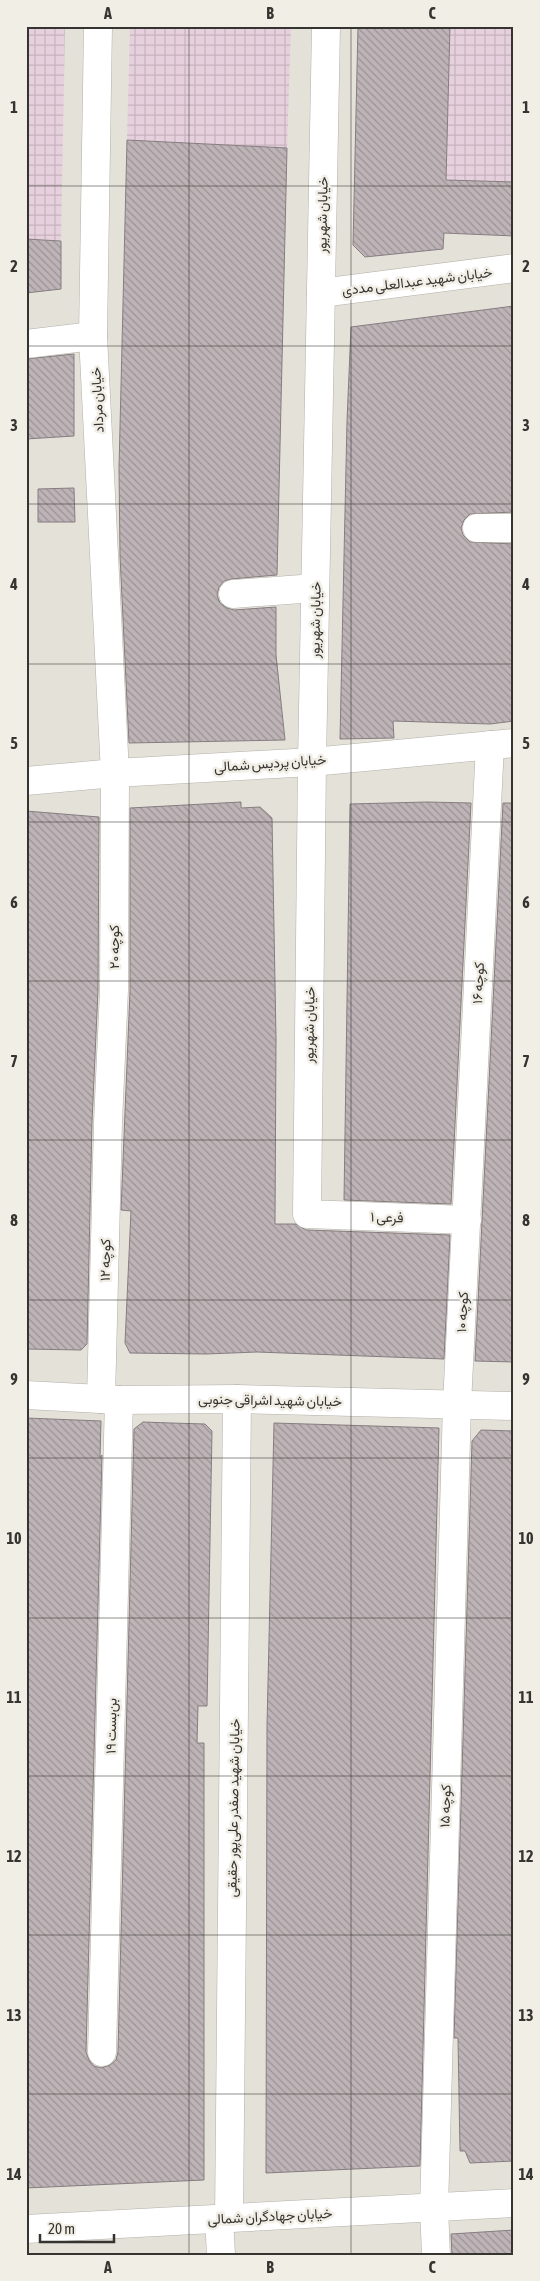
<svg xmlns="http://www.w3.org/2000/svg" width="540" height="2281" font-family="'Asap Condensed',Vazirmatn,sans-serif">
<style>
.industrial{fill:url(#industrial-grid)}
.building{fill:url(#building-back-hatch);stroke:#867d80}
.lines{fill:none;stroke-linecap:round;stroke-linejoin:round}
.minor-casing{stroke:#b3b0a8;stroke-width:29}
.minor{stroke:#fff;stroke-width:28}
.grid{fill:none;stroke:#353431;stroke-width:1;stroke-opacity:0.55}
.labels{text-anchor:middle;stroke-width:5;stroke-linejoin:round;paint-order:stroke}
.street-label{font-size:14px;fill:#353431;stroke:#f1eee6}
.neatline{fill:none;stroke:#353431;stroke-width:2}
.grid-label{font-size:16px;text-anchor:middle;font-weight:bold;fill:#353431}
</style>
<defs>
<pattern id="industrial-grid" width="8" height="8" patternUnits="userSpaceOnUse" patternTransform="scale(1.25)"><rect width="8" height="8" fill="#e6d0dd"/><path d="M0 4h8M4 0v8" fill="none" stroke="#c6b3be"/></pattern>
<pattern id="building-back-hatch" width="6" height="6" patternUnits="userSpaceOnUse" patternTransform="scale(1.25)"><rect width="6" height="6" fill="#beb4b7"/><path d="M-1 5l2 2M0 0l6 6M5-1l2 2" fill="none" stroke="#9b9395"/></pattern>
</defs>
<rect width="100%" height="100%" fill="#e4e1d9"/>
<g class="industrial">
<polygon points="26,26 65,26 61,239 58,240 26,239"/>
<polygon points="130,26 291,26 287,148 127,140"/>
<polygon points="450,26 514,26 514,183 446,180"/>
</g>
<g class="building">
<polygon points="358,26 450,26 446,180 514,182 514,236 444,233 443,249 365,257 353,245"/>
<polygon points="127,140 287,148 277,575 231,579 224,581 219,587 217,595 220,603 227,608 234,610 276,607 276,655 285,740 129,743 120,556 119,468"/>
<polygon points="26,239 61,241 61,289 26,293"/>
<polygon points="514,306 514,512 470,514 464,520 461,528 463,535 470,542 514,544 514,721 490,724 393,721 394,738 340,739 347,421 351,327"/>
<polygon points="74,354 74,436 26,439 26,359"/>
<polygon points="74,488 75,522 38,522 38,489"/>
<polygon points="241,802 241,808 260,807 272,818 276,1038 275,1224 296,1224 306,1230 450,1235 444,1359 257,1352 206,1354 130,1353 125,1343 131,1211 121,1210 130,991 130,808"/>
<polygon points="427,802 471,803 451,1204 344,1200 350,804"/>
<polygon points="503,803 514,803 514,1362 475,1361"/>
<polygon points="26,811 99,817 98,990 92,1122 87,1344 81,1350 26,1349"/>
<polygon points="26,1418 101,1421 100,1457 102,1455 86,2052 89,2060 94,2066 101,2068 110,2065 116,2060 118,2052 134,1429 143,1422 171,1423 205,1424 212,1431 207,1706 198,1706 197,1743 204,1743 204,2180 26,2188"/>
<polygon points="274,1423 439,1428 420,2166 266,2173 267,1726"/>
<polygon points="481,1430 514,1431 514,2161 470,2163 465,2151 460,2151 458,2038 454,2038 472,1441"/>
<polygon points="514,2230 514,2255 452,2255 451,2234"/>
</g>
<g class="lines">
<g class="minor-casing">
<g id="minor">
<polyline points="98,26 93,336 115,773 114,990 108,1122 101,1399"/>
<polyline points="326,26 312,762 307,1214 467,1220"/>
<polyline points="321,293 514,268"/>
<polyline points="26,344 93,336"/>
<polyline points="477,528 514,528"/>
<polyline points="233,594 315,588"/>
<polyline points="26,781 115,773 312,762 514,743"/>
<polyline points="26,1395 119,1400 237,1399 514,1406"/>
<polyline points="102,2052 119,1400"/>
<polyline points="229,2218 237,1399"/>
<polyline points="219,2219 221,2255"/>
<polyline points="26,2229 514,2203"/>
<polyline points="436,2255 434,2208 457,1404 490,745"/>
</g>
</g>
<use href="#minor" class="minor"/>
</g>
<path class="grid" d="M189,26V2255M351,26V2255M26,186H514M26,346H514M26,504H514M26,664H514M26,822H514M26,981H514M26,1140H514M26,1300H514M26,1458H514M26,1618H514M26,1776H514M26,1935H514M26,2094H514"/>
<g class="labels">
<g class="street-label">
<text transform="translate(322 215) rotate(-89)" y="5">خیابان شهریور</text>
<text transform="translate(417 281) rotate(-7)" y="5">خیابان شهید عبدالعلی مددی</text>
<text transform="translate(97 400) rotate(-93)" y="5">خیابان مرداد</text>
<text transform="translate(315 620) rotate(-89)" y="5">خیابان شهریور</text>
<text transform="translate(270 763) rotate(-4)" y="5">خیابان پردیس شمالی</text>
<text transform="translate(114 947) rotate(-90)" y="5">کوچه ۲۰</text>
<text transform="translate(478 983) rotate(-87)" y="5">کوچه ۱۶</text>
<text transform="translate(309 1025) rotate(-89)" y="5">خیابان شهریور</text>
<text transform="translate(387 1217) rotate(2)" y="5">فرعی ۱</text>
<text transform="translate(105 1260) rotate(-89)" y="5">کوچه ۱۲</text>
<text transform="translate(462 1312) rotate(-87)" y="5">کوچه ۱۰</text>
<text transform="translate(270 1400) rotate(1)" y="5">خیابان شهید اشراقی جنوبی</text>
<text transform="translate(111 1726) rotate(-89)" y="5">بن‌بست ۱۹</text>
<text transform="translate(445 1806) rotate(-88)" y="5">کوچه ۱۵</text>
<text transform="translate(233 1808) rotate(-89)" y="5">خیابان شهید صفدر علی‌پور حقیقی</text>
<text transform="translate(270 2216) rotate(-3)" y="5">خیابان جهادگران شمالی</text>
</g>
</g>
<rect width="540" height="2281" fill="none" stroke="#f1eee6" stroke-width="55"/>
<path d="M40 2234v8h74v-8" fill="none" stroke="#353431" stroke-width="2.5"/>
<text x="48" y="2234" font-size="15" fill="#353431" stroke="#f1eee6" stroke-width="4" paint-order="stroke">20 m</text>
<rect x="28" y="28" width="484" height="2226" class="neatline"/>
<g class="grid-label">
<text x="108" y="19">A</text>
<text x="270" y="19">B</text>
<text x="432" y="19">C</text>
<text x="14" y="113">1</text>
<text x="526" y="113">1</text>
<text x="14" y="272">2</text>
<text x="526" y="272">2</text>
<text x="14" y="431">3</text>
<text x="526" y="431">3</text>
<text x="14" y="590">4</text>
<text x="526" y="590">4</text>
<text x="14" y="749">5</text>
<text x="526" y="749">5</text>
<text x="14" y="908">6</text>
<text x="526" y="908">6</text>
<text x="14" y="1067">7</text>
<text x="526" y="1067">7</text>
<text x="14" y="1226">8</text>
<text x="526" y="1226">8</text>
<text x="14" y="1385">9</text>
<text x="526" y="1385">9</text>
<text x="14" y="1544">10</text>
<text x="526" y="1544">10</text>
<text x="14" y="1703">11</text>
<text x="526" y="1703">11</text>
<text x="14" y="1862">12</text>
<text x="526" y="1862">12</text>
<text x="14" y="2021">13</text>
<text x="526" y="2021">13</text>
<text x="14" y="2180">14</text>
<text x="526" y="2180">14</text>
<text x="108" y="2273">A</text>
<text x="270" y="2273">B</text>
<text x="432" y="2273">C</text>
</g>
</svg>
